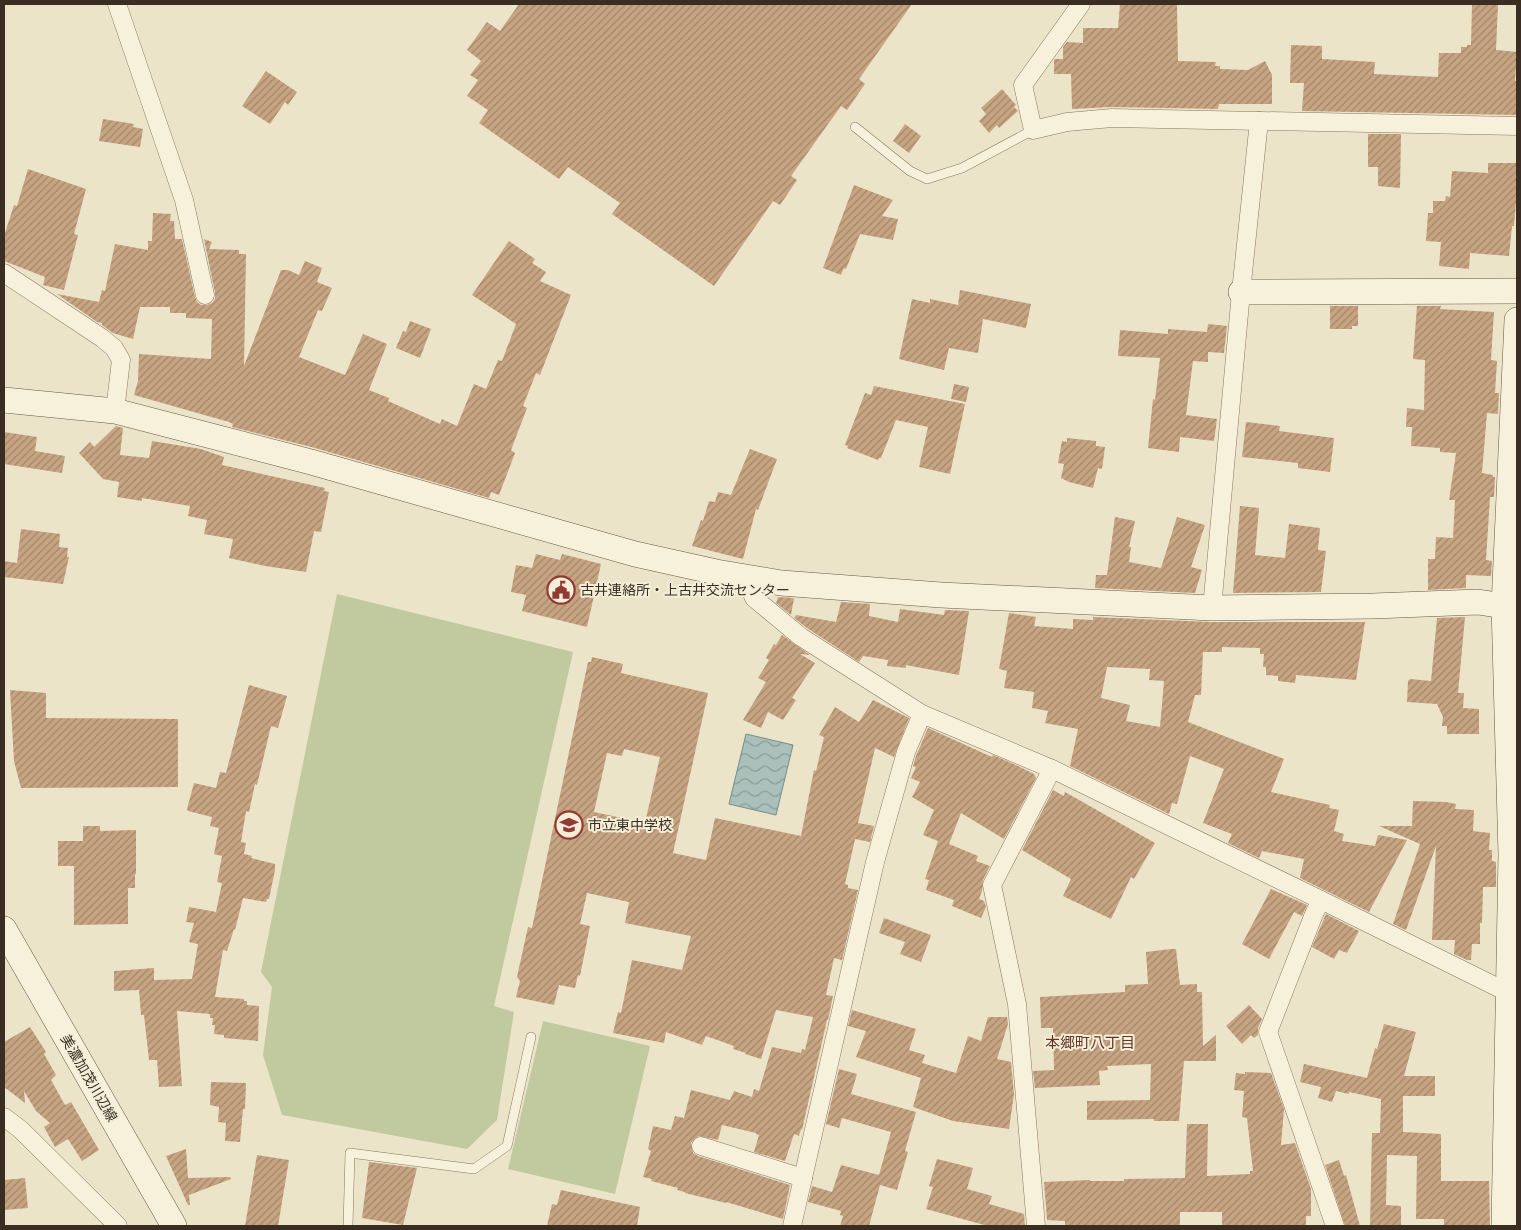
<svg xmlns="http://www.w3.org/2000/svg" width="1521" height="1230" font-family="'Noto Serif','Noto Sans JP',serif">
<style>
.green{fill:#c1ca9e}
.water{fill:url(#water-waves);stroke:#708f89}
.building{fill:url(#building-hatch);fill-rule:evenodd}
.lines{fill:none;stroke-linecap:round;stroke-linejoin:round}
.lane-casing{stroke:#87775f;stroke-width:10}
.street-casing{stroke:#87775f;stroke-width:19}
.secondary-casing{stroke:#695842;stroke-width:26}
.lane{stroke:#f7f1dc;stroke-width:9}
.street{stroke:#f7f1dc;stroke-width:18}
.secondary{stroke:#f7f1dc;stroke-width:25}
.labels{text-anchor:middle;stroke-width:4;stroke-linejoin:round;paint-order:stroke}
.poi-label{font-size:14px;fill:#392e21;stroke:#f4eed8;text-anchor:start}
.street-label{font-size:14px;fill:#392e21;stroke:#f4eed8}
.neighbourhood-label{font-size:15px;fill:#623524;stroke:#f4eed8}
</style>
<defs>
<pattern id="water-waves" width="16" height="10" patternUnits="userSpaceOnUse" patternTransform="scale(1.25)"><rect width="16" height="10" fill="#aac0bb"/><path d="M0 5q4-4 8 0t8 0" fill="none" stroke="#8b9c98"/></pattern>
<pattern id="building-hatch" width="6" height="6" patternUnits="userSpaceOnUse" patternTransform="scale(1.25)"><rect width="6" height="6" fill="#c7a482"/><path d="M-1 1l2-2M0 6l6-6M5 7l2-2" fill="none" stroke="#a3866a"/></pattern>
</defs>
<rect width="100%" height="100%" fill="#ece4c9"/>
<g class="green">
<polygon points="337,594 573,652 494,1006 514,1012 497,1120 467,1149 282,1115 263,1055 272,987 261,972"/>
<polygon points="543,1021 650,1046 615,1194 508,1169"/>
</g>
<polygon class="water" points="746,734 793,745 776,815 729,804"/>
<g class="building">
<polygon points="519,4 912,4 859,79 865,84 847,110 841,106 791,176 797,180 780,205 773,201 714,286 612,214 620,203 568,167 559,179 479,123 488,110 467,96 478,80 470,75 481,61 467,50 487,22 500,31"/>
<polygon points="1120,4 1177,4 1178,61 1216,62 1215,66 1220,66 1220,69 1248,70 1265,61 1272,75 1272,104 1219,104 1218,109 1112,107 1072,109 1071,74 1054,74 1054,60 1055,59 1063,59 1063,47 1067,42 1083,43 1083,28 1118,28"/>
<polygon points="1472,4 1498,4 1496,50 1517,52 1515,81 1517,81 1517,115 1302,111 1304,83 1290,83 1291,45 1322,46 1322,59 1375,62 1374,74 1438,77 1439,53 1461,53 1461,47 1467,47 1467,45 1471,45"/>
<polygon points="266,71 297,92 288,105 285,102 270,124 242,106"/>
<polygon points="1002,89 1016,105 1014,107 1018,111 999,128 997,125 989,133 979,121 986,114 981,108"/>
<polygon points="103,119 134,124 133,127 143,129 140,147 99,141"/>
<polygon points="905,124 921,136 909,153 893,141"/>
<polygon points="1368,134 1401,134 1400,188 1378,186 1378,167 1368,167"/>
<polygon points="1488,163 1516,163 1516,202 1514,226 1512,226 1509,256 1470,253 1469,269 1439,266 1441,242 1426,241 1428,213 1433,213 1433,201 1445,201 1446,196 1450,197 1452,171 1488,173"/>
<polygon points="28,169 86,189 74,234 78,235 64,290 43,285 45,277 4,261 4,236 14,205 17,206"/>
<polygon points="854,185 893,200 882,216 898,219 893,240 860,234 846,269 844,268 841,275 823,268"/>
<polygon points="153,213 171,214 170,221 174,221 175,239 182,239 195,297 197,302 201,305 207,305 212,303 215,299 215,293 204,239 212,242 209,249 239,250 239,254 246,254 244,366 281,270 288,270 299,275 305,261 322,268 317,282 332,288 322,311 318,310 299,357 345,375 363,334 387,344 369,390 389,398 388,401 440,424 442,419 457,426 474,384 486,389 498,360 502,361 516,324 472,295 509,241 535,259 532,263 546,272 540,281 571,295 540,375 536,373 523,406 527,408 511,450 515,453 499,495 491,492 489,498 315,448 232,427 233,424 229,422 134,395 138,381 139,354 211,359 212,319 186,318 186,313 170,313 170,307 140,307 133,339 113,333 102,325 102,323 97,322 57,294 99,302 102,290 105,291 115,244 148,250 148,241 152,241"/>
<polygon points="960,290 1031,304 1026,328 983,319 978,353 949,348 944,370 899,359 912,299 930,303 930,299 958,305"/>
<polygon points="1330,306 1358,306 1358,326 1352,326 1352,329 1330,329"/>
<polygon points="1417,306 1441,306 1440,309 1494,312 1491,360 1497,361 1495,393 1499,393 1498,414 1487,413 1482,473 1493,475 1493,477 1495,477 1494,497 1490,497 1486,560 1492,561 1491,576 1466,575 1466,588 1428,590 1428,559 1435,559 1436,537 1453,538 1455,500 1449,500 1456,453 1440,452 1440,448 1411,446 1412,427 1406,427 1407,408 1424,410 1425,360 1413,359"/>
<polygon points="410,321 431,329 420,358 396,348 403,331 406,332"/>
<polygon points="1208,324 1227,326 1224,353 1208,352 1208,362 1193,361 1186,415 1217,419 1214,441 1180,437 1179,452 1148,448 1153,399 1155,400 1160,358 1118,356 1120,330 1168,334 1168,329 1207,332"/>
<polygon points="954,384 969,387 966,402 951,399"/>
<polygon points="874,386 965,404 950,474 919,467 928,427 896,420 881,458 879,458 878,460 847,448 848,446 845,445 865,393 871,395"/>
<polygon points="1246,422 1280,426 1279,431 1334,438 1330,472 1298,468 1298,463 1242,457"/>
<polygon points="116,426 123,428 120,455 149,458 152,441 201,449 224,457 222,465 325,488 324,491 329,492 321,532 314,531 306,572 265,566 229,558 233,539 204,534 207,520 188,516 190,506 142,498 142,501 117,497 119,482 103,479 79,453 90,442 94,447"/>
<polygon points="4,432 37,437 35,451 65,456 62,473 4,464"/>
<polygon points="1067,438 1096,441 1096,446 1105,447 1102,469 1098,468 1093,488 1069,482 1061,478 1064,464 1058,463 1062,441 1067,442"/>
<polygon points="750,449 777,459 758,510 756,509 743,559 692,546 701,520 703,521 709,501 715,502 718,492 731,495"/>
<polygon points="1240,506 1259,508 1255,555 1285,558 1289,524 1320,528 1318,550 1326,551 1321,592 1233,593"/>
<polygon points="1115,517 1135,521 1129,547 1131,547 1129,562 1161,568 1177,517 1205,525 1191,567 1202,570 1195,593 1095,588 1096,575 1107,575"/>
<polygon points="21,529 60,534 59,547 68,548 67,557 69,557 63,584 4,577 4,561 17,563"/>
<polygon points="536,554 560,560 562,554 601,564 587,627 522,611 526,595 511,592 516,565 532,568"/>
<polygon points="778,597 794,598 791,615 776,603"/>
<polygon points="841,602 870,604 869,616 898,622 900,609 944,615 945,610 969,611 959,675 906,665 906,668 887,666 888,660 863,656 859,662 807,628 794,618 796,615 836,622"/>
<path d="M1009,613L1036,617L1034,626L1073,629V619L1093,620V617L1211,622H1365L1356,680L1296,675L1295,683L1278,681V676L1266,675V667H1263L1264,654H1260V648L1222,647V652H1203L1201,695H1195L1188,722L1284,759L1271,792L1330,805L1329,808L1339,810L1334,831L1344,834L1342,841L1375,846L1378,835L1407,840L1369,912L1300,878L1304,859L1262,851L1259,858L1228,843L1232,834L1203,823L1224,769L1190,756L1177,804L1172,803L1169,814L1070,766L1078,729L1045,723L1048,711L1032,708L1034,692L1004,688L1007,671L999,669ZM1107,667L1150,669L1149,680L1164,681L1160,727L1126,721L1130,705L1101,698Z"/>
<polygon points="1465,617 1458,693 1464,693 1463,708 1479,709 1479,734 1447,734 1447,726 1442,726 1443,717 1437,704 1407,702 1408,681 1410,679 1431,681 1437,618"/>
<polygon points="782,635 810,655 800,654 815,663 792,698 796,700 783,720 768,712 761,728 743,720 766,682 758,678 769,660 766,658 774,644 776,645"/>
<path d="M592,657L623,664L621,673L708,693L673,853L706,860L715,818L801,836L814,770L816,771L824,737L819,735L835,707L859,722L873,700L909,718L894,757L875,748L858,823L874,826L870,842L855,839L845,884L848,885V888L858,890L842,960L834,958L826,995L833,996L828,1020H827L802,1130L801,1129L799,1136L794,1134L785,1161L754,1152L759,1135L756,1134V1133L722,1125L718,1140L699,1136L694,1139L691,1143L693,1153L698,1156L790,1185L783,1219L726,1202V1203L685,1193V1192L677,1190L678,1188L651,1181L652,1179L643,1177L651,1151L648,1149L653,1126L671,1130L675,1116L684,1118L691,1090L730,1100L734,1091L752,1097L754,1089L759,1091L772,1047L801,1053L802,1049L805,1050L813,1017L776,1010L761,1059L745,1054L746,1053L733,1049L734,1046L706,1036L702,1045L666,1032L664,1043L613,1033L618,1012L621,1013L632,960L682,970L691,936L625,923L629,902L587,893L580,924L590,926L580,976L578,975L575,988L559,985L554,1005L516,997L520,981L517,977L528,927L532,928L588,662H591ZM624,749L660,757L645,823L594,812L607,753L622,756Z"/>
<polygon points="249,685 287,696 278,728 271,726 257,785 255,784 249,812 246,811 241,842 246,843 244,854 252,856 251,858 275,864 275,870 269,899 267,899 266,902 243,898 235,930 234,929 227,951 223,950 215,997 244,999 244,1001 247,1001 247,1005 259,1006 258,1041 224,1038 224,1035 214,1034 215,1025 212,1025 213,1018 210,1018 210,1014 177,1011 182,1086 159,1087 157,1060 149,1060 144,1015 141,1015 139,990 114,991 114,971 154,968 154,980 192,979 198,944 189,942 194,923 186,922 189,907 216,912 222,883 217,882 222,856 214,854 219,828 210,826 212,817 188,811 187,809 194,783 216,788 220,772 226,773"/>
<polygon points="10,690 46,693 46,718 178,719 178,787 21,788 14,761"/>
<polygon points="928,728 992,757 993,755 1018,766 1034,774 1036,778 1004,839 961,813 949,844 978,856 976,861 990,866 983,880 982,891 979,899 984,901 986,907 981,918 952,906 954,900 926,890 929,880 925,879 938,841 923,835 934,810 912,797 920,782 911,778 916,767 913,766 916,756"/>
<polygon points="1053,790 1064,796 1065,792 1155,843 1134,879 1131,877 1111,919 1063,896 1071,879 1022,850"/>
<polygon points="1413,801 1446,802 1456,804 1455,809 1474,810 1473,831 1490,833 1489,850 1492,850 1492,861 1496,862 1496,887 1483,887 1482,923 1480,923 1480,944 1472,944 1471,960 1467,960 1454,954 1455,940 1432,940 1436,846 1406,930 1393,924 1420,844 1379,826 1412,826"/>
<polygon points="83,826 100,826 100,831 136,830 136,874 135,874 135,888 128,888 128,924 74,925 74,866 58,866 58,841 83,841"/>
<polygon points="1271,889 1307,905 1302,916 1294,912 1269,959 1242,944"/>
<polygon points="1326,914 1359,931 1347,953 1339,950 1334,959 1312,947"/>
<polygon points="884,918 931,935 921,962 900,954 905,942 879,933"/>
<polygon points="1171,949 1176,949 1180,985 1197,984 1197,992 1202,992 1203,1046 1216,1035 1216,1061 1184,1061 1179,1121 1154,1121 1154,1119 1087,1120 1087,1101 1150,1100 1151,1064 1107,1066 1108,1070 1099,1071 1100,1085 1035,1088 1033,1071 1054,1070 1053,1028 1041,1028 1040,997 1125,992 1125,985 1148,984 1146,952"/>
<polygon points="1249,1005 1262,1019 1258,1028 1258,1035 1254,1038 1251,1035 1242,1044 1226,1026"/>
<polygon points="852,1010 916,1029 909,1050 925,1055 922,1063 956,1073 968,1036 981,1041 988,1017 1007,1017 1008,1024 997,1059 1011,1062 1014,1094 1009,1129 953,1121 913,1107 921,1078 856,1057 866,1031 848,1026"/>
<polygon points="1384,1024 1416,1032 1404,1076 1435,1076 1435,1096 1403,1096 1403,1132 1441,1134 1441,1181 1489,1181 1490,1226 1444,1226 1444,1219 1416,1219 1417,1156 1387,1155 1386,1205 1401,1206 1401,1226 1370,1226 1372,1133 1380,1133 1381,1099 1349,1092 1349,1094 1336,1091 1332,1102 1318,1098 1321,1087 1300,1082 1304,1064 1367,1078 1375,1048 1377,1049"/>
<polygon points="30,1027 46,1052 44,1054 56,1075 51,1080 65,1105 71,1102 99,1150 82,1161 68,1139 55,1147 44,1127 50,1123 36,1111 24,1091 25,1103 4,1087 4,1042"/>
<polygon points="839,1069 857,1074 851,1094 916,1112 905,1151 908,1152 897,1190 880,1185 869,1226 840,1226 843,1216 840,1215 841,1211 808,1202 812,1186 832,1192 841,1165 879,1175 891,1132 842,1118 839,1128 826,1124"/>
<polygon points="1245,1072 1271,1073 1284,1109 1281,1145 1295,1143 1311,1189 1311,1216 1306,1216 1306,1226 1222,1226 1222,1212 1180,1212 1180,1226 1065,1226 1065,1221 1047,1220 1044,1182 1090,1180 1090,1181 1124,1181 1124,1179 1185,1178 1187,1124 1208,1124 1207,1176 1250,1174 1250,1171 1253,1171 1247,1118 1242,1117 1244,1091 1234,1090 1236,1073 1245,1074"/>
<polygon points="211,1082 246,1083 245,1109 243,1109 240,1142 225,1141 226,1123 218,1122 219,1107 210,1105"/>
<polygon points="186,1149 188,1178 230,1177 231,1179 189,1195 190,1205 188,1205 166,1156"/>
<polygon points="257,1155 289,1160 278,1226 245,1226"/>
<polygon points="937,1159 973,1168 967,1189 992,1196 989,1204 1024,1214 1025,1226 988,1226 926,1209 933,1187 929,1186"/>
<polygon points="1339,1160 1344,1176 1346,1175 1360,1226 1345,1226 1325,1165"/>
<polygon points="369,1162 417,1168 403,1225 362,1218"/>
<polygon points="25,1178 28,1208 4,1210 4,1180"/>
<polygon points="561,1190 640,1207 637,1226 547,1226 552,1204 557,1205"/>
</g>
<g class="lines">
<g class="lane-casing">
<g id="lane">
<polyline points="855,127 910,171 927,179 962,168 1033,130"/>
<polyline points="348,1226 350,1153 474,1169 507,1146 531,1037"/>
</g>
</g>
<g class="street-casing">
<g id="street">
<polyline points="117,4 184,200 205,295"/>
<polyline points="1081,4 1023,85 1033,130 1067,122 1112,118 1517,126"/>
<polyline points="4,273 102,338 114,348 121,360 115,411"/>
<polyline points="745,577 754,598 801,637 922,714 1052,769 1321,900 1509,993"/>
<polyline points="1212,608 1241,292 1259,121"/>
<polyline points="1321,900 1314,914 1268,1032 1335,1226"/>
<polyline points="4,1117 20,1129 118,1226"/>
<polyline points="701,1146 803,1178"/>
<polyline points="792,1226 875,862 906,752 922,714"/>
<polyline points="1036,1226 1017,1004 992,885 1052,769"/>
</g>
</g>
<g class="secondary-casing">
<g id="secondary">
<polyline points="1241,292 1517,291"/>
<polyline points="4,400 115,411 311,462 635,554 716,572 781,583 941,595 1212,608 1373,606 1478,602 1504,606"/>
<polyline points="4,929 174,1226"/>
<polyline points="1504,1226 1511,855 1504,606 1517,320"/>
</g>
</g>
<use href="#lane" class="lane"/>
<use href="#street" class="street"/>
<use href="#secondary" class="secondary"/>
</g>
<defs>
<g id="civic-ring" transform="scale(1.4375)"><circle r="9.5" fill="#f4eed8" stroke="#923933" stroke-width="1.5"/><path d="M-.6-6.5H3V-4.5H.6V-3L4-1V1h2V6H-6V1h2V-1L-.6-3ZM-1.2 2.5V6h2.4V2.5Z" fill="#923933"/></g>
<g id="school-ring" transform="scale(1.4375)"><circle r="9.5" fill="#f4eed8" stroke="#923933" stroke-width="1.5"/><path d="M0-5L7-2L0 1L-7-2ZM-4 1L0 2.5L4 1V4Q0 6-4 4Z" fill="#923933"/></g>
</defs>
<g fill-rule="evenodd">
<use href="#civic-ring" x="561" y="590"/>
<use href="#school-ring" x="569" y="825"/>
</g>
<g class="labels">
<g class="poi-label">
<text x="580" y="595">古井連絡所・上古井交流センター</text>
<text x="588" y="830">市立東中学校</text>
</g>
<g class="street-label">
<text transform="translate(89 1078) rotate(60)" y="5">美濃加茂川辺線</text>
</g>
<g class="neighbourhood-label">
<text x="1090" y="1048">本郷町八丁目</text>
</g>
</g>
<rect width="1521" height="1230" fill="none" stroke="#392e21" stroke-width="10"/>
</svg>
